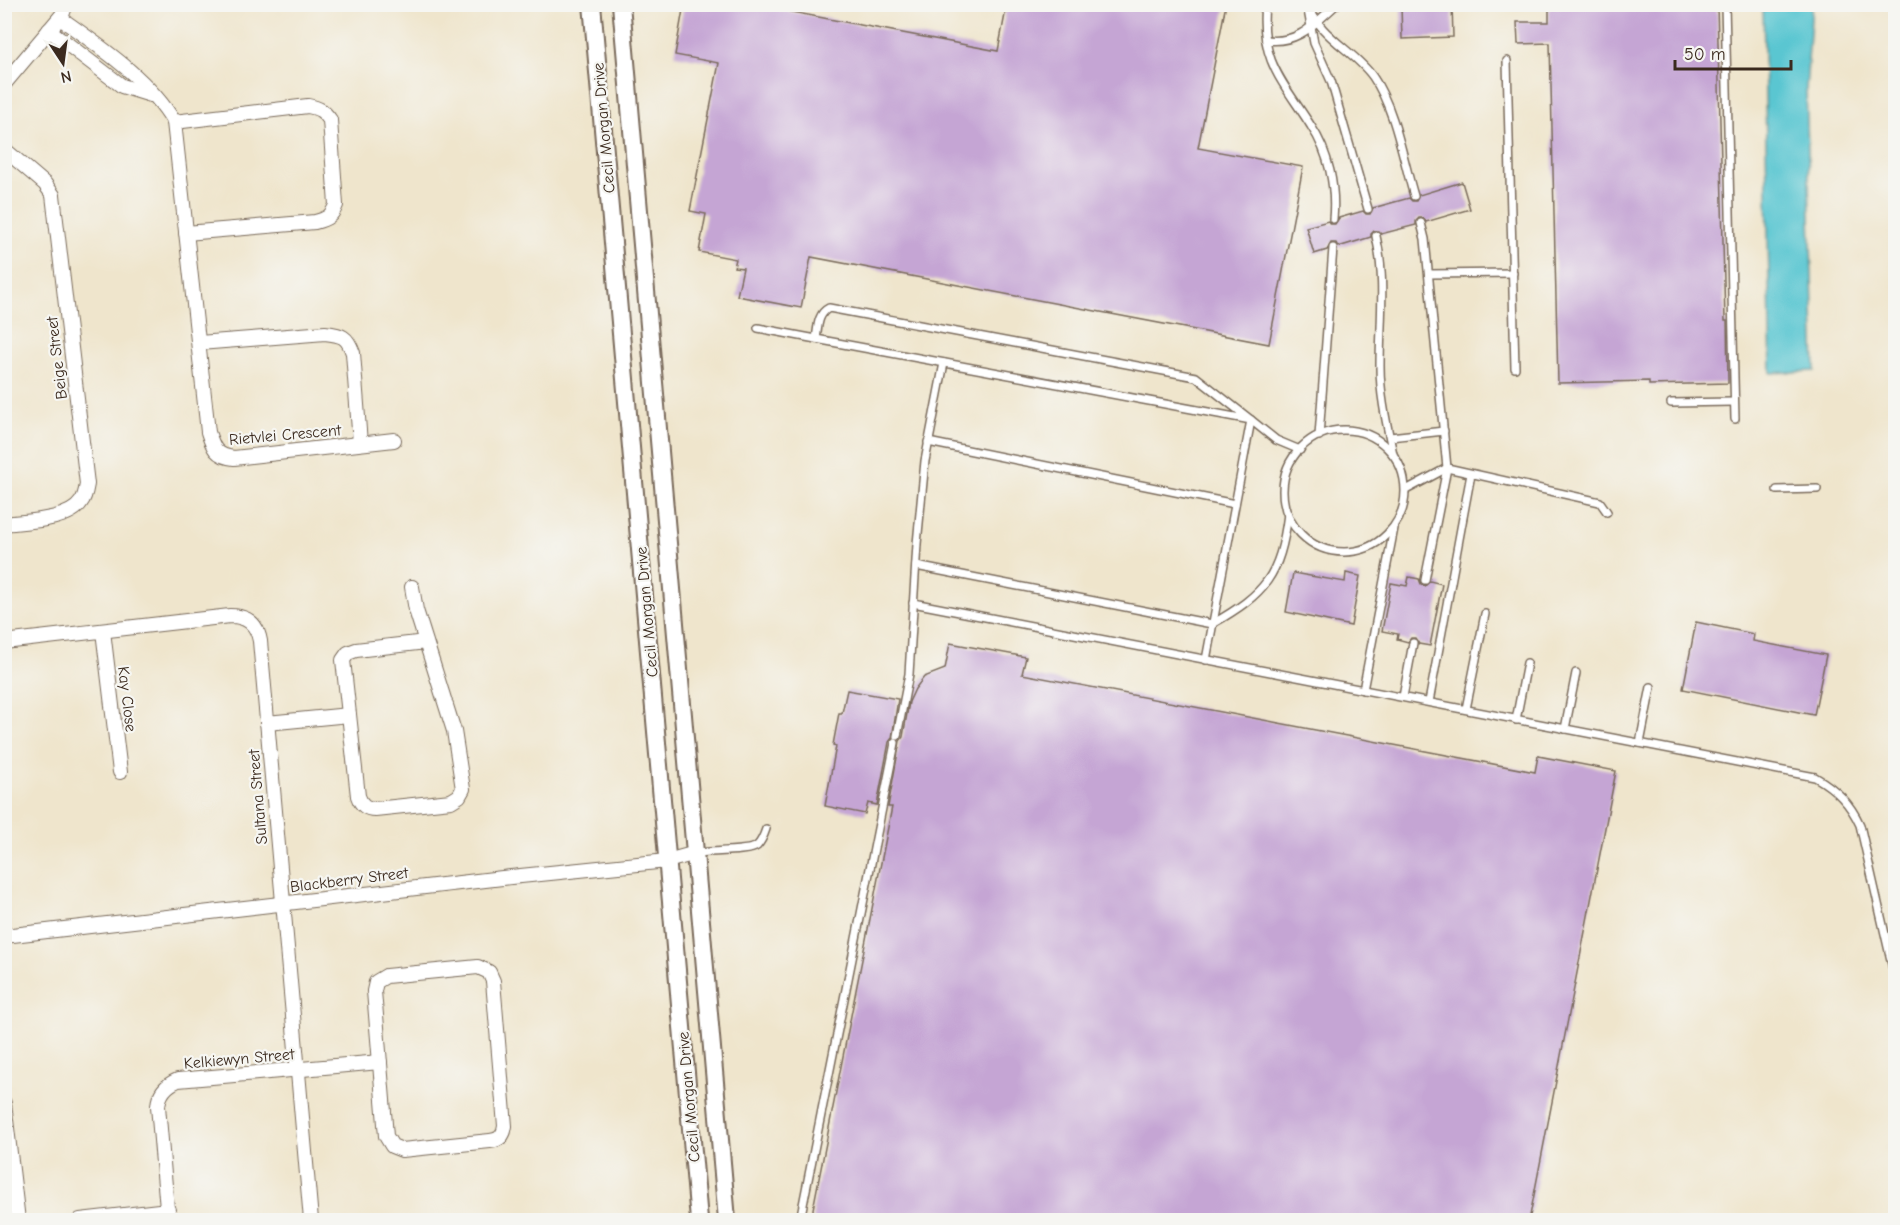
<svg xmlns="http://www.w3.org/2000/svg" width="1900" height="1225" font-family="'Comic Neue',sans-serif">
<style>
.water{fill:#5ac6d1;stroke:#4a7878;stroke-width:1.5}
.building{fill:#c5a5d4}
.lines{fill:none;stroke-linecap:round;stroke-linejoin:round}
.service-casing{stroke:#7a6b5b;stroke-width:10}
.minor-casing{stroke:#7a6b5b;stroke-width:16}
.tertiary-casing{stroke:#7a6b5b;stroke-width:20}
.service{stroke:#fff;stroke-width:7}
.minor{stroke:#fff;stroke-width:14}
.tertiary{stroke:#fff;stroke-width:16}
.labels{text-anchor:middle;stroke-width:4.5;stroke-linejoin:round;paint-order:stroke}
.street-label{font-size:16px;fill:#3b2a1e;stroke:#f6f6f2}
</style>
<rect width="100%" height="100%" fill="#f6f6f2"/>
<filter id="ink" filterUnits="userSpaceOnUse"><feTurbulence type="fractalNoise" baseFrequency=".0167" numOctaves="2"/><feDisplacementMap in="SourceGraphic" scale="12" xChannelSelector="R" yChannelSelector="G"/><feConvolveMatrix kernelMatrix="1 2 1 2 8 2 1 2 1" color-interpolation-filters="sRGB"/></filter>
<filter id="wash" filterUnits="userSpaceOnUse"><feTurbulence type="fractalNoise" baseFrequency=".008" numOctaves="4" result="noise"/><feDisplacementMap in="SourceGraphic" scale="24" xChannelSelector="R" yChannelSelector="G"/><feGaussianBlur stdDeviation="1.35" result="paint"/><feColorMatrix in="noise" values="0 0 0 0 0 0 0 0 0 0 0 0 0 0 0 0 0 1.4 0 .05"/><feComposite in="paint" operator="in"/></filter>
<g filter="url(#wash)">
<rect width="100%" height="100%" fill="#efe5cc"/>
<polygon class="water" points="1763,5 1812,5 1806,89 1815,371 1771,373"/>
<g id="blocks">
<g class="building">
<polygon points="684,4 750,4 998,51 1007,4 1226,4 1198,148 1303,167 1269,344 811,257 801,308 737,296 743,268 734,267 736,259 699,252 706,214 690,211 719,63 675,55"/>
<polygon points="1452,4 1453,37 1402,39 1401,6"/>
<polygon points="1549,4 1717,4 1725,321 1727,321 1728,383 1649,385 1649,381 1558,383 1550,43 1518,44 1517,22 1549,22"/>
<polygon points="1462,182 1470,209 1426,222 1423,218 1419,218 1416,221 1416,225 1381,234 1378,231 1374,231 1371,234 1371,237 1338,247 1336,243 1331,243 1327,250 1314,254 1306,227 1328,221 1330,224 1335,224 1339,218 1363,211 1366,214 1370,214 1373,208 1409,198 1412,201 1416,201 1419,195"/>
<polygon points="1293,573 1345,582 1346,573 1360,576 1351,626 1286,612"/>
<polygon points="1409,577 1419,579 1421,584 1425,586 1430,581 1442,584 1430,646 1419,644 1415,638 1411,638 1408,642 1397,639 1398,634 1382,631 1391,583 1407,586"/>
<polygon points="1696,622 1754,634 1753,641 1826,655 1814,715 1683,689"/>
<polygon points="950,643 1026,657 1022,674 1535,772 1538,756 1616,771 1529,1221 814,1221 813,1209 892,807 888,807 900,741 903,737 909,702 915,689 924,677 945,669"/>
<polygon points="847,690 898,699 892,738 889,742 877,805 868,803 865,814 825,806 836,746 833,745 839,713 842,713"/>
</g>
</g>
</g>
<g filter="url(#ink)">
<use href="#blocks" fill-opacity="0" stroke="#7a6b5b" stroke-width="1.5"/>
<g class="lines">
<g class="service-casing">
<g id="service">
<path d="M1265,4C1259,61 1284,83 1311,126C1329,153 1336,187 1333,219"/>
<path d="M1308,4C1318,36 1355,51 1373,77C1395,109 1403,159 1414,196"/>
<polyline points="1725,4 1735,419"/>
<polyline points="1308,10 1314,43 1331,81 1368,209"/>
<path d="M1266,40C1299,44 1314,24 1337,4"/>
<polyline points="1507,61 1515,368"/>
<polyline points="1421,223 1425,239 1447,468 1425,580"/>
<path d="M1376,236C1386,279 1380,323 1380,366C1380,396 1387,425 1393,454"/>
<polyline points="1429,274 1513,273"/>
<path d="M829,308L1196,377L1251,420L816,339C818,328 817,314 829,308Z"/>
<polyline points="758,328 816,339"/>
<polyline points="1671,403 1734,402"/>
<circle cx="1344" cy="491" r="61"/>
<polyline points="1319,436 1333,248"/>
<polyline points="1390,437 1444,431"/>
<polyline points="928,442 1235,504"/>
<polyline points="1406,490 1447,468 1600,502 1607,512"/>
<polyline points="1777,490 1817,489"/>
<path d="M916,566L1212,624C1266,593 1280,576 1288,514"/>
<path d="M913,603L1815,777C1836,789 1850,803 1860,825L1896,982"/>
<polyline points="1206,660 1251,420 1276,440 1300,450"/>
<polyline points="1363,690 1394,528"/>
<polyline points="1403,697 1413,643"/>
<polyline points="1429,702 1471,474"/>
<polyline points="1466,709 1485,614"/>
<polyline points="1516,720 1527,663"/>
<polyline points="1565,729 1576,673"/>
<polyline points="897,736 909,674 917,544 925,461 944,363"/>
<polyline points="1640,743 1651,687"/>
<path d="M696,853C709,851 750,852 757,846C762,841 764,835 766,829"/>
<polyline points="800,1220 895,743"/>
</g>
</g>
<g class="minor-casing">
<g id="minor">
<path d="M60,18C99,46 150,80 174,122L208,432C213,448 216,456 234,458L394,440"/>
<polyline points="49,30 122,86 151,95"/>
<polyline points="4,84 62,15 66,4"/>
<path d="M174,122L308,106C319,108 324,111 330,120L336,205C332,216 327,219 315,222L186,233"/>
<path d="M4,149L45,184L53,195L87,484C86,490 85,497 81,502C69,521 25,521 4,524"/>
<path d="M199,343L325,333C342,335 347,336 353,353L360,443"/>
<path d="M412,587L416,610L454,731L463,789L459,796L451,801L375,809C366,809 361,805 358,796L343,660L348,653L356,650L426,642"/>
<polyline points="103,631 120,772"/>
<path d="M4,642L230,616C247,616 257,624 260,641L311,1220"/>
<polyline points="267,723 349,715"/>
<polyline points="4,936 511,877 667,861 696,853"/>
<path d="M478,967L489,972L493,981L505,1126C504,1135 500,1140 490,1141L402,1150L392,1146L386,1136L374,991L376,982L386,976Z"/>
<polyline points="4,1103 18,1220"/>
<polyline points="80,1220 168,1210"/>
<path d="M168,1220L158,1106C159,1093 166,1085 178,1080L380,1062"/>
</g>
</g>
<g class="tertiary-casing">
<g id="tertiary">
<polyline points="592,4 699,1220"/>
<polyline points="621,4 727,1220"/>
</g>
</g>
<use href="#service" class="service"/>
<use href="#minor" class="minor"/>
<use href="#tertiary" class="tertiary"/>
</g>
</g>
<g class="labels">
<g class="street-label">
<text transform="translate(603 128) rotate(-95)" y="6">Cecil Morgan Drive</text>
<text transform="translate(56 358) rotate(-97)" y="6">Beige Street</text>
<text transform="translate(285 434) rotate(-5)" y="6">Rietvlei Crescent</text>
<text transform="translate(646 612) rotate(-95)" y="6">Cecil Morgan Drive</text>
<text transform="translate(128 699) rotate(83)" y="6">Kay Close</text>
<text transform="translate(257 797) rotate(-95)" y="6">Sultana Street</text>
<text transform="translate(349 879) rotate(-7)" y="6">Blackberry Street</text>
<text transform="translate(239 1058) rotate(-5)" y="6">Kelkiewyn Street</text>
<text transform="translate(688 1097) rotate(-95)" y="6">Cecil Morgan Drive</text>
</g>
</g>
<rect width="1900" height="1225" fill="none" stroke="#f6f6f2" stroke-width="24"/>
<g transform="translate(63 63) rotate(167)" stroke="#f6f6f2" stroke-width="4.5" paint-order="stroke">
<path d="M0-4.5L10 22L0 15L-10 22Z" fill="#3b2a1e"/>
<text y="-9" font-size="16" font-weight="bold" text-anchor="middle" fill="#3b2a1e">N</text>
</g>
<path d="M1675 60v9h116v-9" fill="none" stroke="#3b2a1e" stroke-width="3"/>
<text x="1684" y="60" font-size="18" fill="#3b2a1e" stroke="#f6f6f2" stroke-width="4.5" paint-order="stroke">50 m</text>
</svg>
